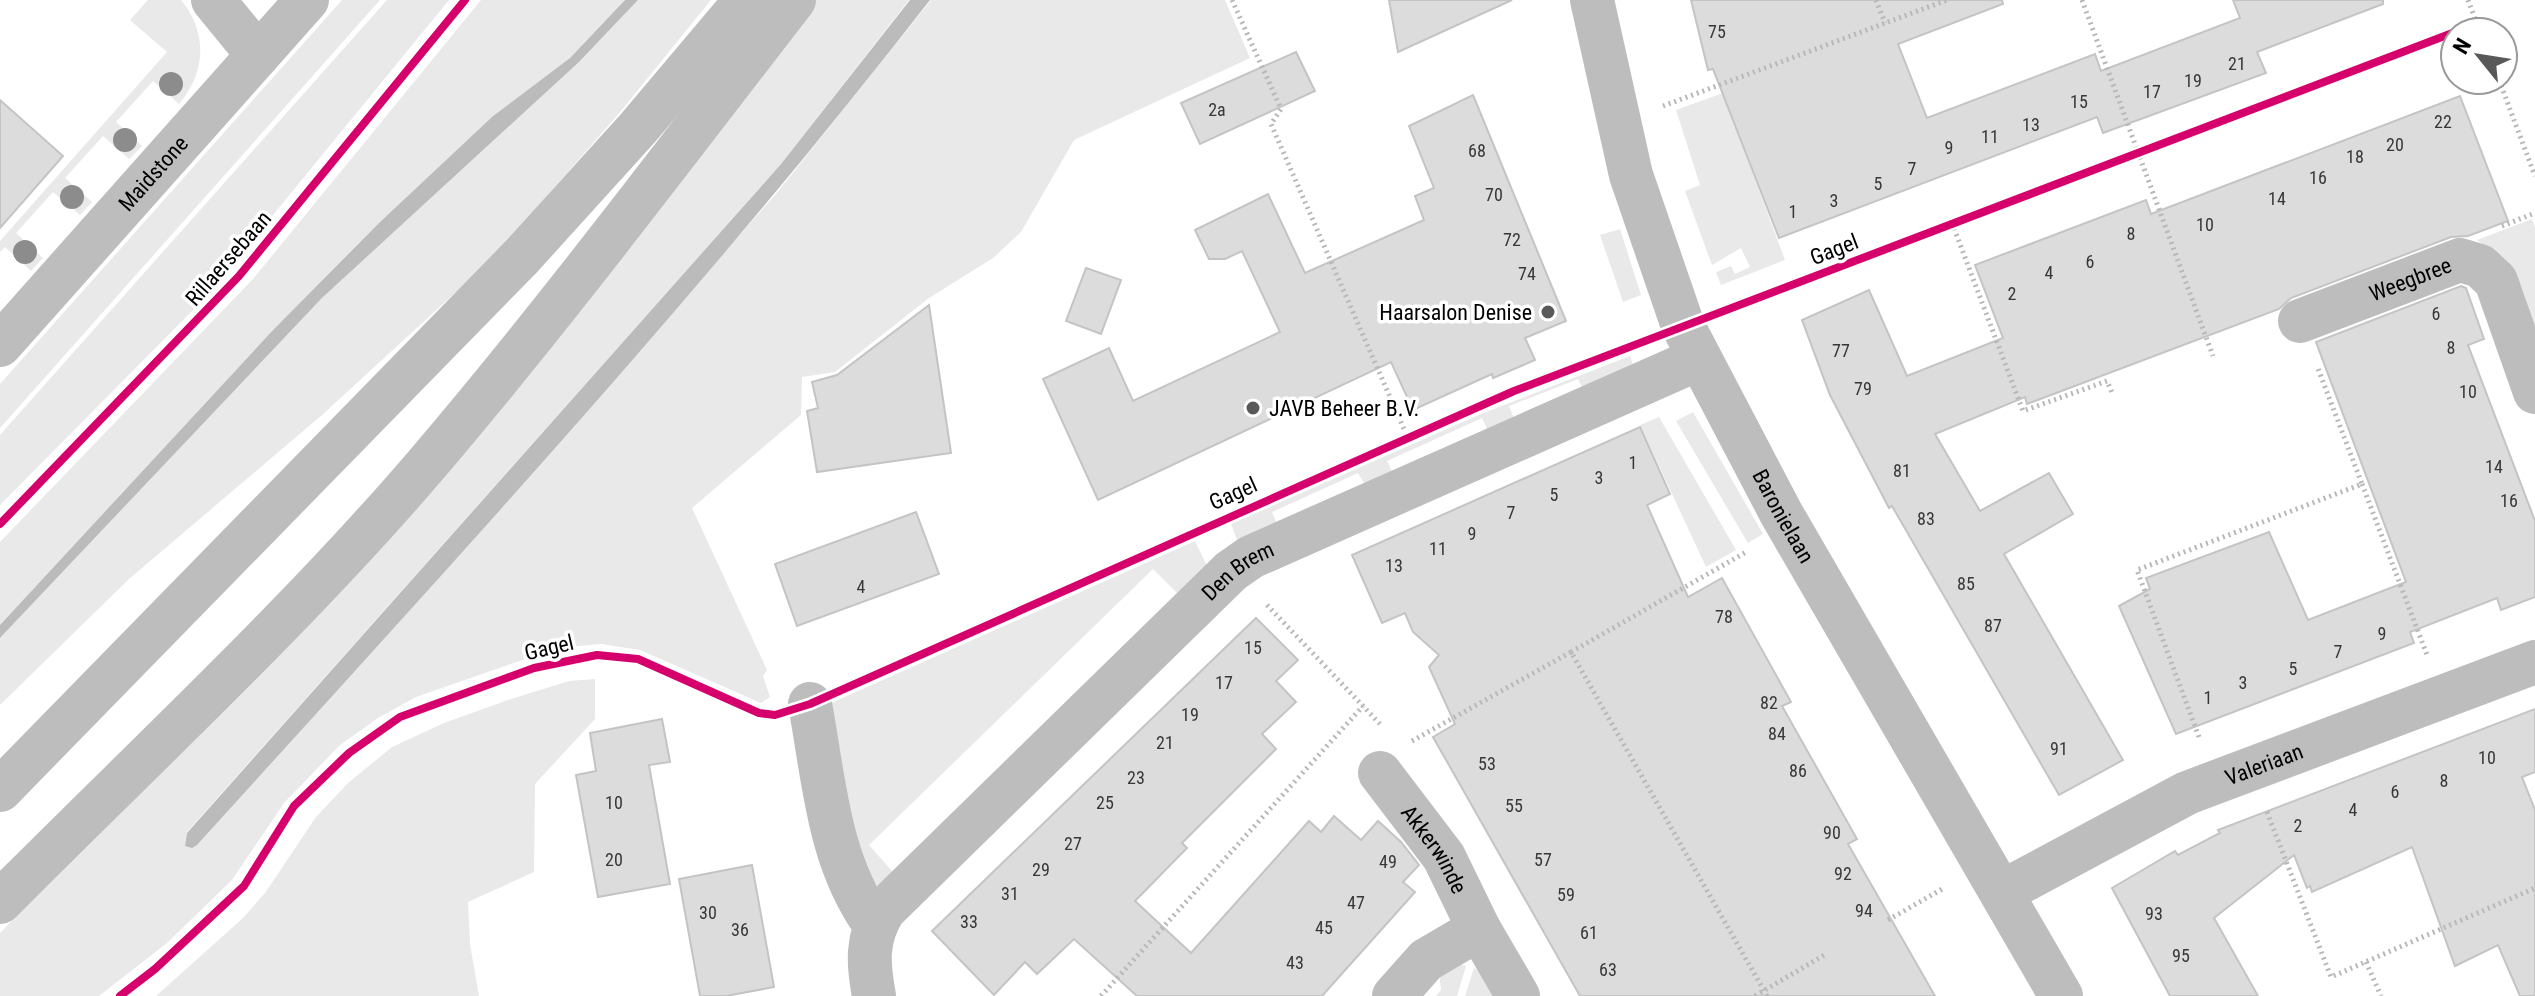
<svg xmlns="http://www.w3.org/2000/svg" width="2535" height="996" font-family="'Roboto Condensed',sans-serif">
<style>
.green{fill:#e9e9e9}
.water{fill:#bbb}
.building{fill:#dcdcdc;stroke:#c4c4c4;stroke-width:2}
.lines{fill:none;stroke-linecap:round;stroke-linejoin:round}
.path{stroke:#b8b8b8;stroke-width:5;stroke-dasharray:2 4;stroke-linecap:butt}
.minor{stroke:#bdbdbd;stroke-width:44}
.cycleway-casing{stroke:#fff;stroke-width:13}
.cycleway{stroke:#d6006c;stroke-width:8}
.tree{fill:#8c8c8c}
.poi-dot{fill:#595959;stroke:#fff;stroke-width:3}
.labels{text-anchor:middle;stroke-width:7;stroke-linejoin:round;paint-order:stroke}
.number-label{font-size:18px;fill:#373737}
.street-label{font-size:22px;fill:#000;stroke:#fff}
.poi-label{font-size:22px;fill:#000;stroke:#fff;text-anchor:end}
</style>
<rect width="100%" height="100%" fill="#fff"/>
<g class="green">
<path d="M148,0H181C208,32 206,73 179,104L153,81L116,122L142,146L129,159L103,136L65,178L92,202L80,215L53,192L16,233L43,258L31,271L5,247L0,252V241L167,52L130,20Z"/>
<polygon points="342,0 380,0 0,428 0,384"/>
<polygon points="387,0 449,0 205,298 0,505 0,435"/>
<polygon points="481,0 625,0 570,58 493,116 380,222 274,329 0,625 0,542 253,279"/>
<polygon points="638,0 711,0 621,111 493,258 322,415 129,579 0,705 0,638 322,298 579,62"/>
<polygon points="811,0 909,0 781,164 187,832 185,846 197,845 775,195 931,0 1225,0 1250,58 1074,140 1021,232 993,258 929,298 835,372 802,377 801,415 692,508 767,670 763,676 770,697 761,703 640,650 601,644 557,648 416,697 378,718 340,745 284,803 232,880 167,943 99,996 0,996 0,933 116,813"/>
<polygon points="1723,93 1785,260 1721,285 1716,272 1731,266 1735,274 1750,267 1741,248 1712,265 1685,191 1700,185 1676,110"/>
<path d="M2532,219L2535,228V333C2520,278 2524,278 2477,240Z"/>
<polygon points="1620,229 1641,295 1623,302 1600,235"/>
<polygon points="1630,356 1634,368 1584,391 1578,379 1509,406 1515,421 1489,433 1482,418 1387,461 1394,475 1367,488 1358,473 1272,512 1278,527 1239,545 1231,524 1481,414"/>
<polygon points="1693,412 1763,534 1748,543 1676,421"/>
<polygon points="1659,417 1736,550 1706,567 1640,425"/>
<polygon points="1195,541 1207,566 1179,595 1153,569 869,845 893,872 878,886 850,860 822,707"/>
<polygon points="595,679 595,719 535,784 534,872 468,902 470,944 479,996 156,996 242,919 265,893 316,817 348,783 392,747 444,723 508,700 569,681"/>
<polygon points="1459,964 1466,966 1457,996 1436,996 1441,990 1439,972"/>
<polygon points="1474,968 1482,972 1494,996 1465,996"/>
</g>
<g class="water">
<polygon points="625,0 638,0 579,62 322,298 0,638 0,625 274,329 380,222 493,116 570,58"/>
<path d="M910,0H930C702,294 447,569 197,845L192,848L185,846L187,833L781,164Z"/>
</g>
<g class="building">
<polygon points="1389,0 1512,0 1398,52"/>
<polygon points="1691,0 2002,0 2003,4 1898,44 1927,118 2095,54 2101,71 2240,18 2233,0 2383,0 2383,4 2257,52 2266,73 2103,133 2097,117 1779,238 1713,69 1708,70"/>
<polygon points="1296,52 1315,91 1200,144 1181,103"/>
<polygon points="1473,95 1566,321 1525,338 1535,360 1493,378 1492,374 1413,410 1391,362 1098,500 1043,379 1109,348 1133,401 1280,332 1242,251 1225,259 1209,259 1195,230 1268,194 1305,273 1424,220 1415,196 1434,188 1409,126"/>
<polygon points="2460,96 2508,221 2468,236 2451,237 2291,298 2279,309 2027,404 2025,397 1935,434 1980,511 2049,473 2073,514 2004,554 2123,760 2059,795 1892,506 1889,508 1830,395 1802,320 1869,290 1907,376 2003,338 1975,265 2146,200 2151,214"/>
<polygon points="0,100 63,156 0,228"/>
<polygon points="1086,268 1121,280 1101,334 1066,321"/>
<polygon points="2461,286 2466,288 2484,339 2468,345 2535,521 2535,597 2501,610 2497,598 2410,632 2414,643 2176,734 2119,606 2150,589 2146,578 2269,532 2308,620 2406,582 2316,342"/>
<polygon points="929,305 951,453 817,472 807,411 818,408 812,382 837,375"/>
<polygon points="1640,427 1670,494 1647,505 1688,597 1722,578 1791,702 1782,706 1857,839 1848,844 1935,996 1580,996 1433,737 1455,724 1429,667 1439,655 1413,632 1405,613 1382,623 1352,555"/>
<polygon points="916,512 939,574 797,626 775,564"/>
<polygon points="1256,618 1298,660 1276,681 1296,702 1262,734 1276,749 1182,843 1187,848 1135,901 1191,953 1309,821 1321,832 1334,816 1361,840 1378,821 1401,842 1419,865 1403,882 1415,892 1322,996 1137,996 1074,939 1037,974 1025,962 994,995 932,931"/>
<polygon points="2535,709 2535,772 2522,777 2535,810 2535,996 2520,996 2498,945 2455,966 2412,847 2312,892 2310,886 2307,888 2294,855 2214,918 2258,996 2170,996 2112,888 2175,851 2178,855 2220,833 2218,830"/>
<polygon points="662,719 670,762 649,765 670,884 598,897 576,775 596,771 590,733"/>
<polygon points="752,865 774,987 726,996 700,996 679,879"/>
</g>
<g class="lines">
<g class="path">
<polyline points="1232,0 1281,109 1271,124 1407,436"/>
<polyline points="1876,0 1885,23"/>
<polyline points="2082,0 2213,356"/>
<polyline points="2468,0 2480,32"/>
<polyline points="2499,80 2535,176"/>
<polyline points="1663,106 1947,0"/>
<polyline points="1952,223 2023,411 2107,381 2113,395"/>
<polyline points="2502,226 2535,213"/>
<polyline points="2362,484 2427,655"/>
<polyline points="1267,605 1381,725"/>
<polyline points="1571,652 1748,551"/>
<polyline points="2199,737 2137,570 2362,484 2317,366"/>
<polyline points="1412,741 1571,652 1767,996"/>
<polyline points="2267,812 2331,977 2535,888"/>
<polyline points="1888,920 1944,888"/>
<polyline points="2366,962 2381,996"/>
<polyline points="1101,996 1363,706"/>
<polyline points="1755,996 1826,954"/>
</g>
<g class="minor">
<polyline points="213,0 258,55"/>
<path id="s1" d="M1592,0L1631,175L1683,326L1781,513L2061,996"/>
<path id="s2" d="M2300,321L2460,260L2480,266L2496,281L2535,392"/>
<path id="s3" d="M0,345L307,0"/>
<path d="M810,704C824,779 828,861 875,925"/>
<path id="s4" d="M1380,773L1444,857L1479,929L1518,996"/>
<polyline points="0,790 522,256 638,128 746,0"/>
<path id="s5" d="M2002,892L2187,793L2535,662"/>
<path d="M0,902C143,758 294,619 426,465C554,315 673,156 794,0"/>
<path id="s6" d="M874,996C868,964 866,938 884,910L1231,571L1251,557L1698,359"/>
<polyline points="1394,996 1426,960 1479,929"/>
</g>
<g class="cycleway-casing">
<g id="cycleway">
<polyline points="0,524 239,276 465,0"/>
<polyline points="120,996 155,969 244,886 294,806 349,753 400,717 534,668 597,655 638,659 759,713 775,715 810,704 1514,391 2455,32"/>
</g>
</g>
<use href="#cycleway" class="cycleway"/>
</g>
<g class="tree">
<circle cx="171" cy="84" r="12"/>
<circle cx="125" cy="140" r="12"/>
<circle cx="72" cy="197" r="12"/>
<circle cx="25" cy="252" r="12"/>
</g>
<g class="poi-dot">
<circle cx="1548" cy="312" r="8"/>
<circle cx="1253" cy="408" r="8"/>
</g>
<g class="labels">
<g class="number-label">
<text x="1717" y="38">75</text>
<text x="2237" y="70">21</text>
<text x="2193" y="87">19</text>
<text x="2152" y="98">17</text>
<text x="2079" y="108">15</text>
<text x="1217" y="116">2a</text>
<text x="2443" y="128">22</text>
<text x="2031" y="131">13</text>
<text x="1990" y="143">11</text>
<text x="2395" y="151">20</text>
<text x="1949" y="154">9</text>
<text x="1477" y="157">68</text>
<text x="2355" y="163">18</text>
<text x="1912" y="175">7</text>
<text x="2318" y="184">16</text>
<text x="1878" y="190">5</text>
<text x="1494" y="201">70</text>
<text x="2277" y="205">14</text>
<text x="1834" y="207">3</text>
<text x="1793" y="218">1</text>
<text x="2205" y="231">10</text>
<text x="2131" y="240">8</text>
<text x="1512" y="246">72</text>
<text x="2090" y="268">6</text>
<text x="2049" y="279">4</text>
<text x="1527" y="280">74</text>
<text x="2012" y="300">2</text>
<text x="2436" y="320">6</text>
<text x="2451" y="354">8</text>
<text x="1841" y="357">77</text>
<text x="1863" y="395">79</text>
<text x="2468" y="398">10</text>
<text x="1633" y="469">1</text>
<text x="2494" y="473">14</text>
<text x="1902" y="477">81</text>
<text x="1599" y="484">3</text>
<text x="1554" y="501">5</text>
<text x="2509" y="507">16</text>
<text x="1511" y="519">7</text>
<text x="1926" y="525">83</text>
<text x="1472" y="540">9</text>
<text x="1438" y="555">11</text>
<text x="1394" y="572">13</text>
<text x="1966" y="590">85</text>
<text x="861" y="593">4</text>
<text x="1724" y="623">78</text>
<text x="1993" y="632">87</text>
<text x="2382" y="640">9</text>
<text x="1253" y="654">15</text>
<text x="2338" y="658">7</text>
<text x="2293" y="675">5</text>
<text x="1224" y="689">17</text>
<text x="2243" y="689">3</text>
<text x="2208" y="704">1</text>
<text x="1769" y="709">82</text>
<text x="1190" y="721">19</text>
<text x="1777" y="740">84</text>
<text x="1165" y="749">21</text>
<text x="2059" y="755">91</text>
<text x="2487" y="764">10</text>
<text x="1487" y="770">53</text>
<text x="1798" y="777">86</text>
<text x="1136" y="784">23</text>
<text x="2444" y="787">8</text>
<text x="2395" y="798">6</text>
<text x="614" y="809">10</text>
<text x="1105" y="809">25</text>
<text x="1514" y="812">55</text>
<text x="2353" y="816">4</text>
<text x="2298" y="832">2</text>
<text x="1832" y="839">90</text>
<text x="1073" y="850">27</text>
<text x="614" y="866">20</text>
<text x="1543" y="866">57</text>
<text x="1388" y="868">49</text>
<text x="1041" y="876">29</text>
<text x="1843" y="880">92</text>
<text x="1010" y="900">31</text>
<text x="1566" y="901">59</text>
<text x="1356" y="909">47</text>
<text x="1864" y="917">94</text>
<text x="708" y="919">30</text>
<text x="2154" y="920">93</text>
<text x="969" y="928">33</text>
<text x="1324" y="934">45</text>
<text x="740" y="936">36</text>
<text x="1589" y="939">61</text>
<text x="2181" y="962">95</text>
<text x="1295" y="969">43</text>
<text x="1608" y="976">63</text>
</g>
<g class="street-label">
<text dy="8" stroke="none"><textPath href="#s3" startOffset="230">Maidstone</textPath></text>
<text transform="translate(1834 249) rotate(-21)" y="8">Gagel</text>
<text transform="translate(228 258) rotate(-49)" y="8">Rillaersebaan</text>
<text dy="8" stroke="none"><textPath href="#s2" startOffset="118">Weegbree</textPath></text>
<text transform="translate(1233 493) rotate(-24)" y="8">Gagel</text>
<text dy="8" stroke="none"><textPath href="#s1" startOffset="554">Baronielaan</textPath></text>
<text dy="8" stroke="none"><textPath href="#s6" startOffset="580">Den Brem</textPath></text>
<text transform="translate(549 647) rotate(-13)" y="8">Gagel</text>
<text dy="8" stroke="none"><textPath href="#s5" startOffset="292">Valeriaan</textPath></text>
<text dy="8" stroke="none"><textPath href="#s4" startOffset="94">Akkerwinde</textPath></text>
</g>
<g class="poi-label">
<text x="1532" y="320">Haarsalon Denise</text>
<text x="1269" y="416" text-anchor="start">JAVB Beheer B.V.</text>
</g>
</g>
<g transform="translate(2479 56) rotate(300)"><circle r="38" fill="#ffffff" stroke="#999999" stroke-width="2"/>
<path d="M0-6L14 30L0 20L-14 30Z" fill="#595959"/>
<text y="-12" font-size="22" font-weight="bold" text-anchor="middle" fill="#000000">N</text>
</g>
</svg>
